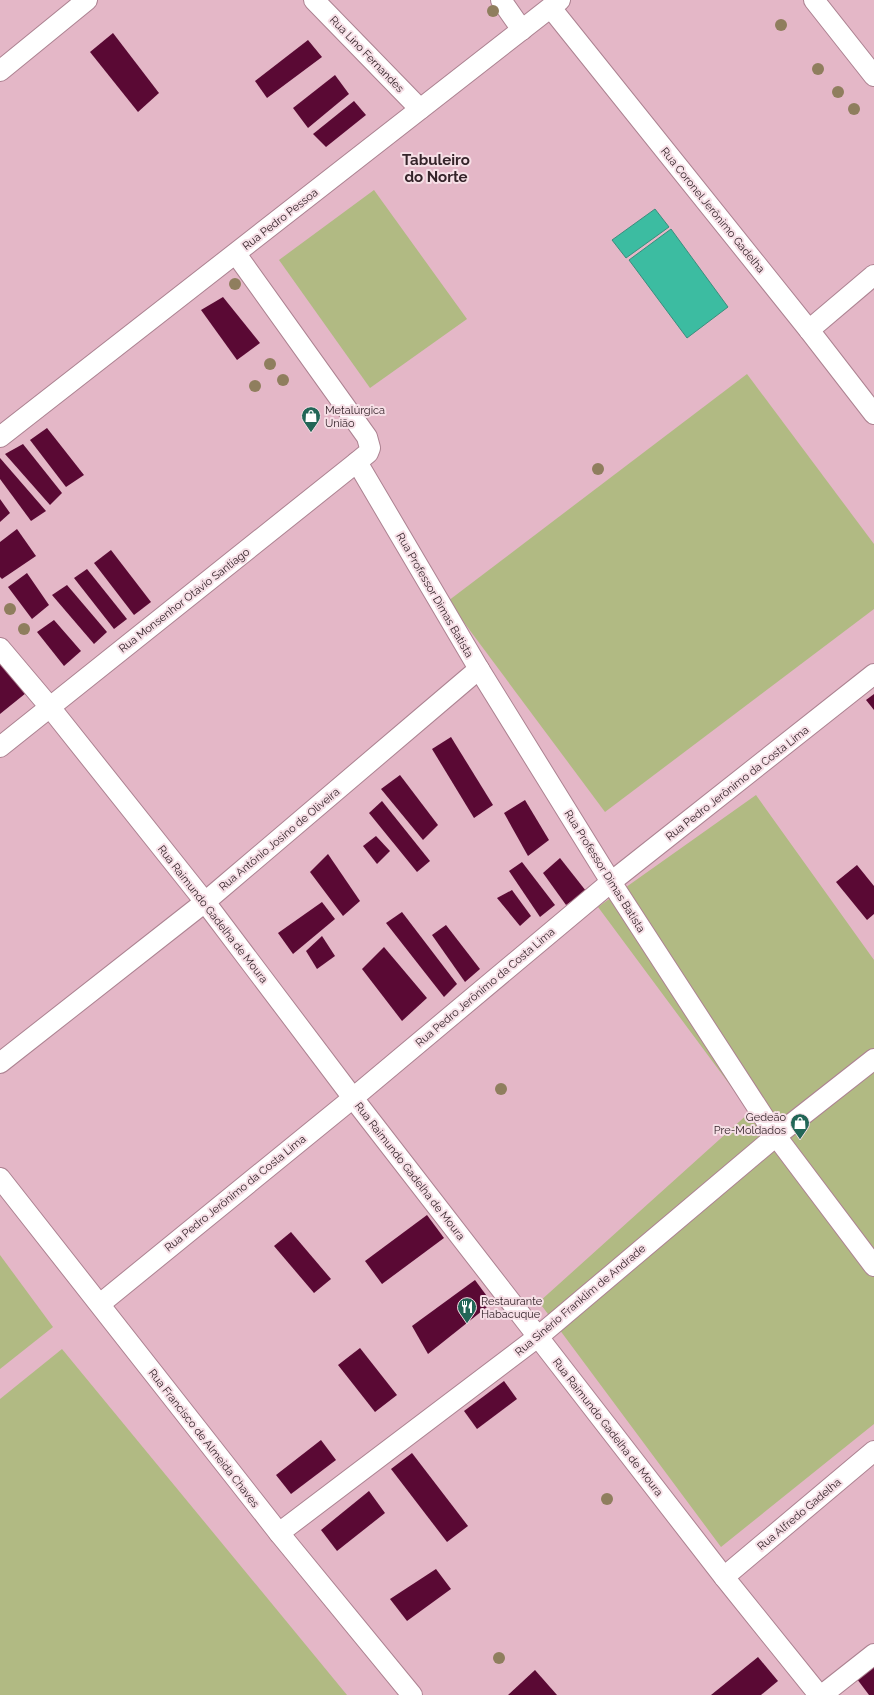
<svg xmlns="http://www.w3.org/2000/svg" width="874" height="1695" font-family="Raleway,sans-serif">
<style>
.green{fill:#b1ba83}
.water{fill:#3cbca1;stroke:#3a8e7d}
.building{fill:#5a0934}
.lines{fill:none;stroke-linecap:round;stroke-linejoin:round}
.minor-casing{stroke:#ac8291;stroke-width:22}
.minor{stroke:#fff;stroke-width:20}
.tree{fill:#8f7e5e}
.labels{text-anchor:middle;stroke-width:4;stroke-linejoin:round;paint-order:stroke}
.street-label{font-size:11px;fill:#35242a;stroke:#f6dfe6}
.poi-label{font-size:11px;fill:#35242a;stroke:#f6dfe6;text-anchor:start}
.district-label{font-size:15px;font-weight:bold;fill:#35242a;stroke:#f6dfe6}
</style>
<rect width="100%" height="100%" fill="#e4b7c7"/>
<g class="green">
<polygon points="374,190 467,319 370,388 279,260"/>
<polygon points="747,374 874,544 874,609 605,812 448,601"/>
<polygon points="756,795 874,960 874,1424 721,1547 539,1302 750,1112 598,907"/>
<polygon points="0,1255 53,1327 0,1369"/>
<polygon points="62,1349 347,1695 0,1695 0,1399"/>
</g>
<g class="water">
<polygon points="655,209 669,227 626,258 612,240"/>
<polygon points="671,229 728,307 687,338 629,260"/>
</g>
<g class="building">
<polygon points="113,33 159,93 138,112 90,52"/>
<polygon points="308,40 322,57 267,98 255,81"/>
<polygon points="335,75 349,94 308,128 293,108"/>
<polygon points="354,101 366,115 326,147 313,134"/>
<polygon points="223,297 260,343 237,360 201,310"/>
<polygon points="47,428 84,475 66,487 30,440"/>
<polygon points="23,444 62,493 50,505 5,454"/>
<polygon points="0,458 46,511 31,521 0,479"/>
<polygon points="0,499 10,513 0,522"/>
<polygon points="17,529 36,556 2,579 0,577 0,542"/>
<polygon points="111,550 151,602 134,615 94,563"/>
<polygon points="87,569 127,619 114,629 74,578"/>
<polygon points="27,573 49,605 32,619 8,587"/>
<polygon points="67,585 107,632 94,644 52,595"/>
<polygon points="54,620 81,651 64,666 37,632"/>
<polygon points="0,660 26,693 0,714"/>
<polygon points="874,694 874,710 866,700"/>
<polygon points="451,737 493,805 474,818 432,749"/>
<polygon points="400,775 438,825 423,840 381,789"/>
<polygon points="525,800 549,840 528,856 504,813"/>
<polygon points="382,801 430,861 417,872 369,813"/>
<polygon points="376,836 390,851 377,864 363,846"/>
<polygon points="328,854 360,901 343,916 310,872"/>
<polygon points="560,858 586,891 566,905 543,873"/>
<polygon points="522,862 555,905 540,917 509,871"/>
<polygon points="857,865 874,886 874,914 867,920 836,882"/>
<polygon points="512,890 531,916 520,926 497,898"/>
<polygon points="322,902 335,919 293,954 278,933"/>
<polygon points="402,912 457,984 444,997 386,923"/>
<polygon points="446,925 480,969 465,982 432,935"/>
<polygon points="322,936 335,956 317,969 306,951"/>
<polygon points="384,947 427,998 402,1021 362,969"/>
<polygon points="427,1215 444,1238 382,1284 365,1261"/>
<polygon points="291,1232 331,1279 314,1293 274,1246"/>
<polygon points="475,1280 492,1303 428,1354 412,1326"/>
<polygon points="360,1348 397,1395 375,1412 338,1365"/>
<polygon points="504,1381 517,1399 477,1429 464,1411"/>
<polygon points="321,1440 336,1460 291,1494 276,1475"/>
<polygon points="412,1453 468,1526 447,1542 391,1469"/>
<polygon points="369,1491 385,1513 337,1551 321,1530"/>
<polygon points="436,1569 451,1589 407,1621 390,1599"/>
<polygon points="758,1657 778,1681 761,1695 711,1695"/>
<polygon points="874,1664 874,1695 869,1695 857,1679"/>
<polygon points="535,1670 557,1695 508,1695"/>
</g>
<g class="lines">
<g class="minor-casing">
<g id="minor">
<polyline points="314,0 420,109"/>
<polyline points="501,0 522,30"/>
<polyline points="814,0 874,76"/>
<polyline points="551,8 809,330 874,414"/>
<polyline points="0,71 87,0"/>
<polyline points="809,330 874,275"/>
<polyline points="0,437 560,0"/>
<polyline points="357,462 479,669 611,882 776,1136 874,1266"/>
<polyline points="0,648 49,706 205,902 353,1098 724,1577 819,1695"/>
<polyline points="0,747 357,462 368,453 370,448 367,437 236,254"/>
<polyline points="0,1063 205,902 479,669"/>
<polyline points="0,1178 279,1533 412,1695"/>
<polyline points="100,1304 353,1098 611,882 874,674"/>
<polyline points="279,1533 539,1336 776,1136 874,1059"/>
<polyline points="724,1577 874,1451"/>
<polyline points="822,1695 874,1654"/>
</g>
</g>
<use href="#minor" class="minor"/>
</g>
<g class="tree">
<circle cx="493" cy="11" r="6"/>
<circle cx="781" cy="25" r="6"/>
<circle cx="818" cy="69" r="6"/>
<circle cx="838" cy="92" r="6"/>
<circle cx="854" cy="109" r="6"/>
<circle cx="235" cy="284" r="6"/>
<circle cx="270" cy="364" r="6"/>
<circle cx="283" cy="380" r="6"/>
<circle cx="255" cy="386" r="6"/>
<circle cx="598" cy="469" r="6"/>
<circle cx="10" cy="609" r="6"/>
<circle cx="24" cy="629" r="6"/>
<circle cx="501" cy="1089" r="6"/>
<circle cx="607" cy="1499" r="6"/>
<circle cx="499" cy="1658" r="6"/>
</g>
<defs>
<g id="shop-pin" transform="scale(1)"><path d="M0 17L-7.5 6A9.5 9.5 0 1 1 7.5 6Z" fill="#226657" stroke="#f6dfe6"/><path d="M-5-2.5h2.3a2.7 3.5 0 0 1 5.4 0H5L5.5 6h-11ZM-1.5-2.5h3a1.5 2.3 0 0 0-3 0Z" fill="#fff"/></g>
<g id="restaurant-pin" transform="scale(1)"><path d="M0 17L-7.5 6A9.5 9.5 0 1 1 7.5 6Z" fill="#226657" stroke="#f6dfe6"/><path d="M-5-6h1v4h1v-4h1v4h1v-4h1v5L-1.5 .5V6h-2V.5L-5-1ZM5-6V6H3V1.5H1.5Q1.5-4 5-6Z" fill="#fff"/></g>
</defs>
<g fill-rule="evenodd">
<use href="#shop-pin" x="311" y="416"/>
<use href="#shop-pin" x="800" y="1123"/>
<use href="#restaurant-pin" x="467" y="1307"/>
</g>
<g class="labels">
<g class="street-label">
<text transform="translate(367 54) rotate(46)" y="4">Rua Lino Fernandes</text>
<text transform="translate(713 210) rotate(51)" y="4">Rua Coronel Jerônimo Gadelha</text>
<text transform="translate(280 219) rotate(-38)" y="4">Rua Pedro Pessoa</text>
<text transform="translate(435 595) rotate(60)" y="4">Rua Professor Dimas Batista</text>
<text transform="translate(184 600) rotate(-38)" y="4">Rua Monsenhor Otávio Santiago</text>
<text transform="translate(737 783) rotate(-38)" y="4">Rua Pedro Jerônimo da Costa Lima</text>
<text transform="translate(279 839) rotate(-40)" y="4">Rua Antônio Josino de Oliveira</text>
<text transform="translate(605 871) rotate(58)" y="4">Rua Professor Dimas Batista</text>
<text transform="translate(213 914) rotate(52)" y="4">Rua Raimundo Gadelha de Moura</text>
<text transform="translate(485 987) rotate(-40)" y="4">Rua Pedro Jerônimo da Costa Lima</text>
<text transform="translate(410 1171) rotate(52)" y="4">Rua Raimundo Gadelha de Moura</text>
<text transform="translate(235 1193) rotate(-39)" y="4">Rua Pedro Jerônimo da Costa Lima</text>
<text transform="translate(580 1300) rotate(-40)" y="4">Rua Sinério Franklim de Andrade</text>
<text transform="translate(608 1427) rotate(52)" y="4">Rua Raimundo Gadelha de Moura</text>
<text transform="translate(204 1438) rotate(52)" y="4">Rua Francisco de Almeida Chaves</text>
<text transform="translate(799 1514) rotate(-40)" y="4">Rua Alfredo Gadelha</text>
</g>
<g class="poi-label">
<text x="325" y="414">Metalúrgica<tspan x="325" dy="13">União</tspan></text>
<text x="786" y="1121" text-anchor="end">Gedeão<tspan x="786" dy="13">Pre-Moldados</tspan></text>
<text x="481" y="1305">Restaurante<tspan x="481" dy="13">Habacuque</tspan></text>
</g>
<g class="district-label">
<text x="436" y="165">Tabuleiro<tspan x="436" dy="17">do Norte</tspan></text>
</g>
</g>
</svg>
